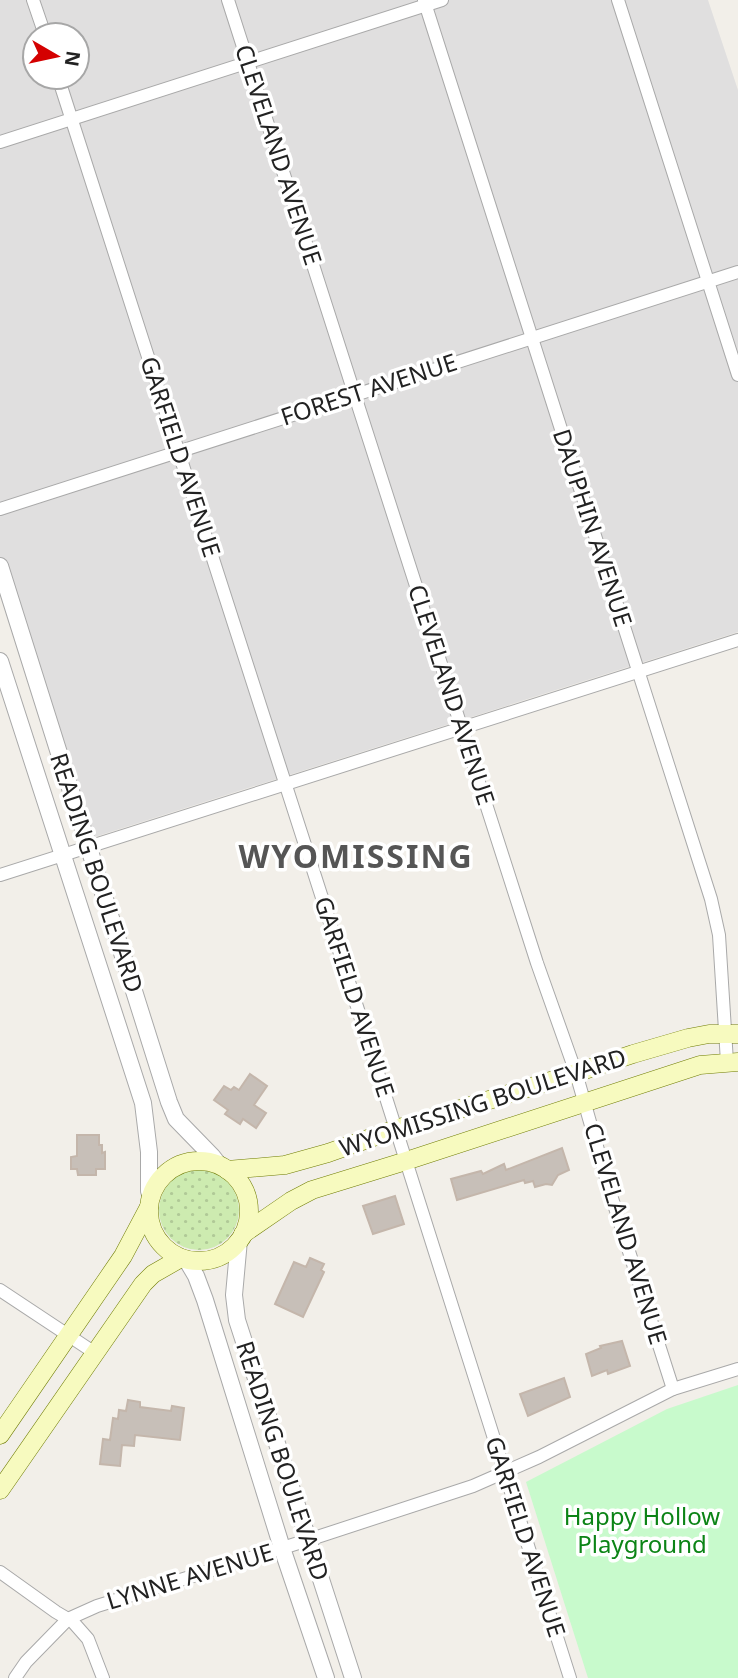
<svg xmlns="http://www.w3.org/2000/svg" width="738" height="1678" font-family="'Noto Sans',sans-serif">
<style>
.residential{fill:#e0dfdf;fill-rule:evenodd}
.grass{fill:url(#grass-dots)}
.park{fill:#c8facc}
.building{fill:#c7bfb8;stroke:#c4b6ab;stroke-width:2}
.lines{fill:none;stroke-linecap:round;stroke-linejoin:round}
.minor-casing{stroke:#a9a9a9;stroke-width:14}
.tertiary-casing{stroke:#a9a9a9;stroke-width:18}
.secondary-casing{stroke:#707d05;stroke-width:19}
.minor{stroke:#fff;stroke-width:12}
.tertiary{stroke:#fff;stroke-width:16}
.secondary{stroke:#f7fabf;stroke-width:18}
.labels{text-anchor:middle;stroke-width:7;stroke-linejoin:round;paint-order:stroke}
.street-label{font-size:24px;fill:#222;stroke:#fff}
.park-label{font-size:24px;fill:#0c8416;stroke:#fff}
.district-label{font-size:32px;font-weight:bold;letter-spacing:2px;fill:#555;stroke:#fff}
</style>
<defs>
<pattern id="grass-dots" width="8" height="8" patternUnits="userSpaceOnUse" patternTransform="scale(1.75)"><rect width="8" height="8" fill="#cdebb0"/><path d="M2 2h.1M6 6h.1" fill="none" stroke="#b0c997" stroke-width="1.8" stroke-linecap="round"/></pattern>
</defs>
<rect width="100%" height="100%" fill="#f2efe9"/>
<path class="residential" d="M0,0H708L738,90V632L79,842L0,591ZM35,35H77V77H35Z"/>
<circle class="grass" cx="199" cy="1210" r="40"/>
<polygon class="park" points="738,1385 738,1678 588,1678 526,1482 667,1409"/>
<g class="building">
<polygon points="250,1074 267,1086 254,1105 266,1113 256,1128 243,1119 240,1124 225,1114 228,1110 214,1100 224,1086 231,1090 234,1087 239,1090"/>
<polygon points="77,1135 99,1135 99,1145 102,1145 102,1153 105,1152 105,1169 96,1169 96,1175 78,1175 77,1169 71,1169 71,1157 77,1156"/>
<polygon points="562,1148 569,1170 558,1175 552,1185 546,1184 535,1187 533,1181 525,1183 524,1180 457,1200 451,1179 481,1171 483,1174 504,1164 506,1170"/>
<polygon points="395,1196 404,1224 373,1234 363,1206"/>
<polygon points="310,1258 324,1264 321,1270 324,1272 303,1317 275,1304 294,1262 306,1267"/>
<polygon points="622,1341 630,1366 608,1374 607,1370 592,1376 586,1354 601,1348 600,1346"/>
<polygon points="564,1378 570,1397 528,1416 520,1394"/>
<polygon points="128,1400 140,1402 140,1407 171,1411 172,1406 184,1408 180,1440 135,1435 134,1446 122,1445 120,1466 100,1464 103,1439 110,1440 113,1418 118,1419 119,1410 126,1411"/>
</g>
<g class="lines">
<g class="minor-casing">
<g id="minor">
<polyline points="33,0 45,35"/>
<polyline points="228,0 537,963 576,1073 610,1192 673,1389"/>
<polyline points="424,0 711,899 719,935 727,1062"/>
<polyline points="618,0 738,375"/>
<polyline points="58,77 361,1019 570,1678"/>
<polyline points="0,142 442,0"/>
<polyline points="0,509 738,272"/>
<polyline points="0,875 738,640"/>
<polyline points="0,1290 95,1353"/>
<polyline points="0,1572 56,1612 73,1622 88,1639 103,1678"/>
<polyline points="15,1678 26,1662 68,1619 97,1606 308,1540 473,1486 539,1457 673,1389 738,1369"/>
</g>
</g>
<g class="tertiary-casing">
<g id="tertiary">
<polyline points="0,566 169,1102 176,1119 212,1156 219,1165"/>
<polyline points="0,661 143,1103 149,1152 149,1191 151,1197"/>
<polyline points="239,1240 234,1295 237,1320 353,1678"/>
<polyline points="186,1259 196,1276 205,1300 282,1548 326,1678"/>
</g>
</g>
<g class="secondary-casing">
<g id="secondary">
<circle cx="199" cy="1211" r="50"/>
<polyline points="227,1170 285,1165 328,1153 396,1129 576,1073 633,1054 688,1038 709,1034 738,1034"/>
<polyline points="243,1234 291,1201 312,1190 406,1161 700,1065 738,1062"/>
<polyline points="0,1435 123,1256 149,1207"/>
<polyline points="0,1490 143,1284 153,1274 181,1258"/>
</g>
</g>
<use href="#minor" class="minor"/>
<use href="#tertiary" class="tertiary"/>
<use href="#secondary" class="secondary"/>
</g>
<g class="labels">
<g class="street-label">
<text transform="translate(278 155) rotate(72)" y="8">CLEVELAND AVENUE</text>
<text transform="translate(369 390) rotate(-18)" y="8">FOREST AVENUE</text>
<text transform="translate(180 457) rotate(72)" y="8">GARFIELD AVENUE</text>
<text transform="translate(592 528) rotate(72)" y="8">DAUPHIN AVENUE</text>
<text transform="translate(451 695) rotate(72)" y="8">CLEVELAND AVENUE</text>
<text transform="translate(96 873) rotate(72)" y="8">READING BOULEVARD</text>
<text transform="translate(354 997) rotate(72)" y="8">GARFIELD AVENUE</text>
<text transform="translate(483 1103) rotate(-18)" y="8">WYOMISSING BOULEVARD</text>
<text transform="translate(625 1234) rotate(73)" y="8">CLEVELAND AVENUE</text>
<text transform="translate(282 1461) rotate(72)" y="8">READING BOULEVARD</text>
<text transform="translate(525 1537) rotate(72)" y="8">GARFIELD AVENUE</text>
<text transform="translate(190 1577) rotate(-17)" y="8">LYNNE AVENUE</text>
</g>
<g class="park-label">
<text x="642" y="1525">Happy Hollow<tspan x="642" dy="28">Playground</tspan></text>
</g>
<g class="district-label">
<text x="356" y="868">WYOMISSING</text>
</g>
</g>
<g transform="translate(56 56) rotate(99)"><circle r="33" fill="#ffffff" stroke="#a7a7a7" stroke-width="2"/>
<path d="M0-5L12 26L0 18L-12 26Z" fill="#d40000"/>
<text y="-10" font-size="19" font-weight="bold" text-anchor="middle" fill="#222222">N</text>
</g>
</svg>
